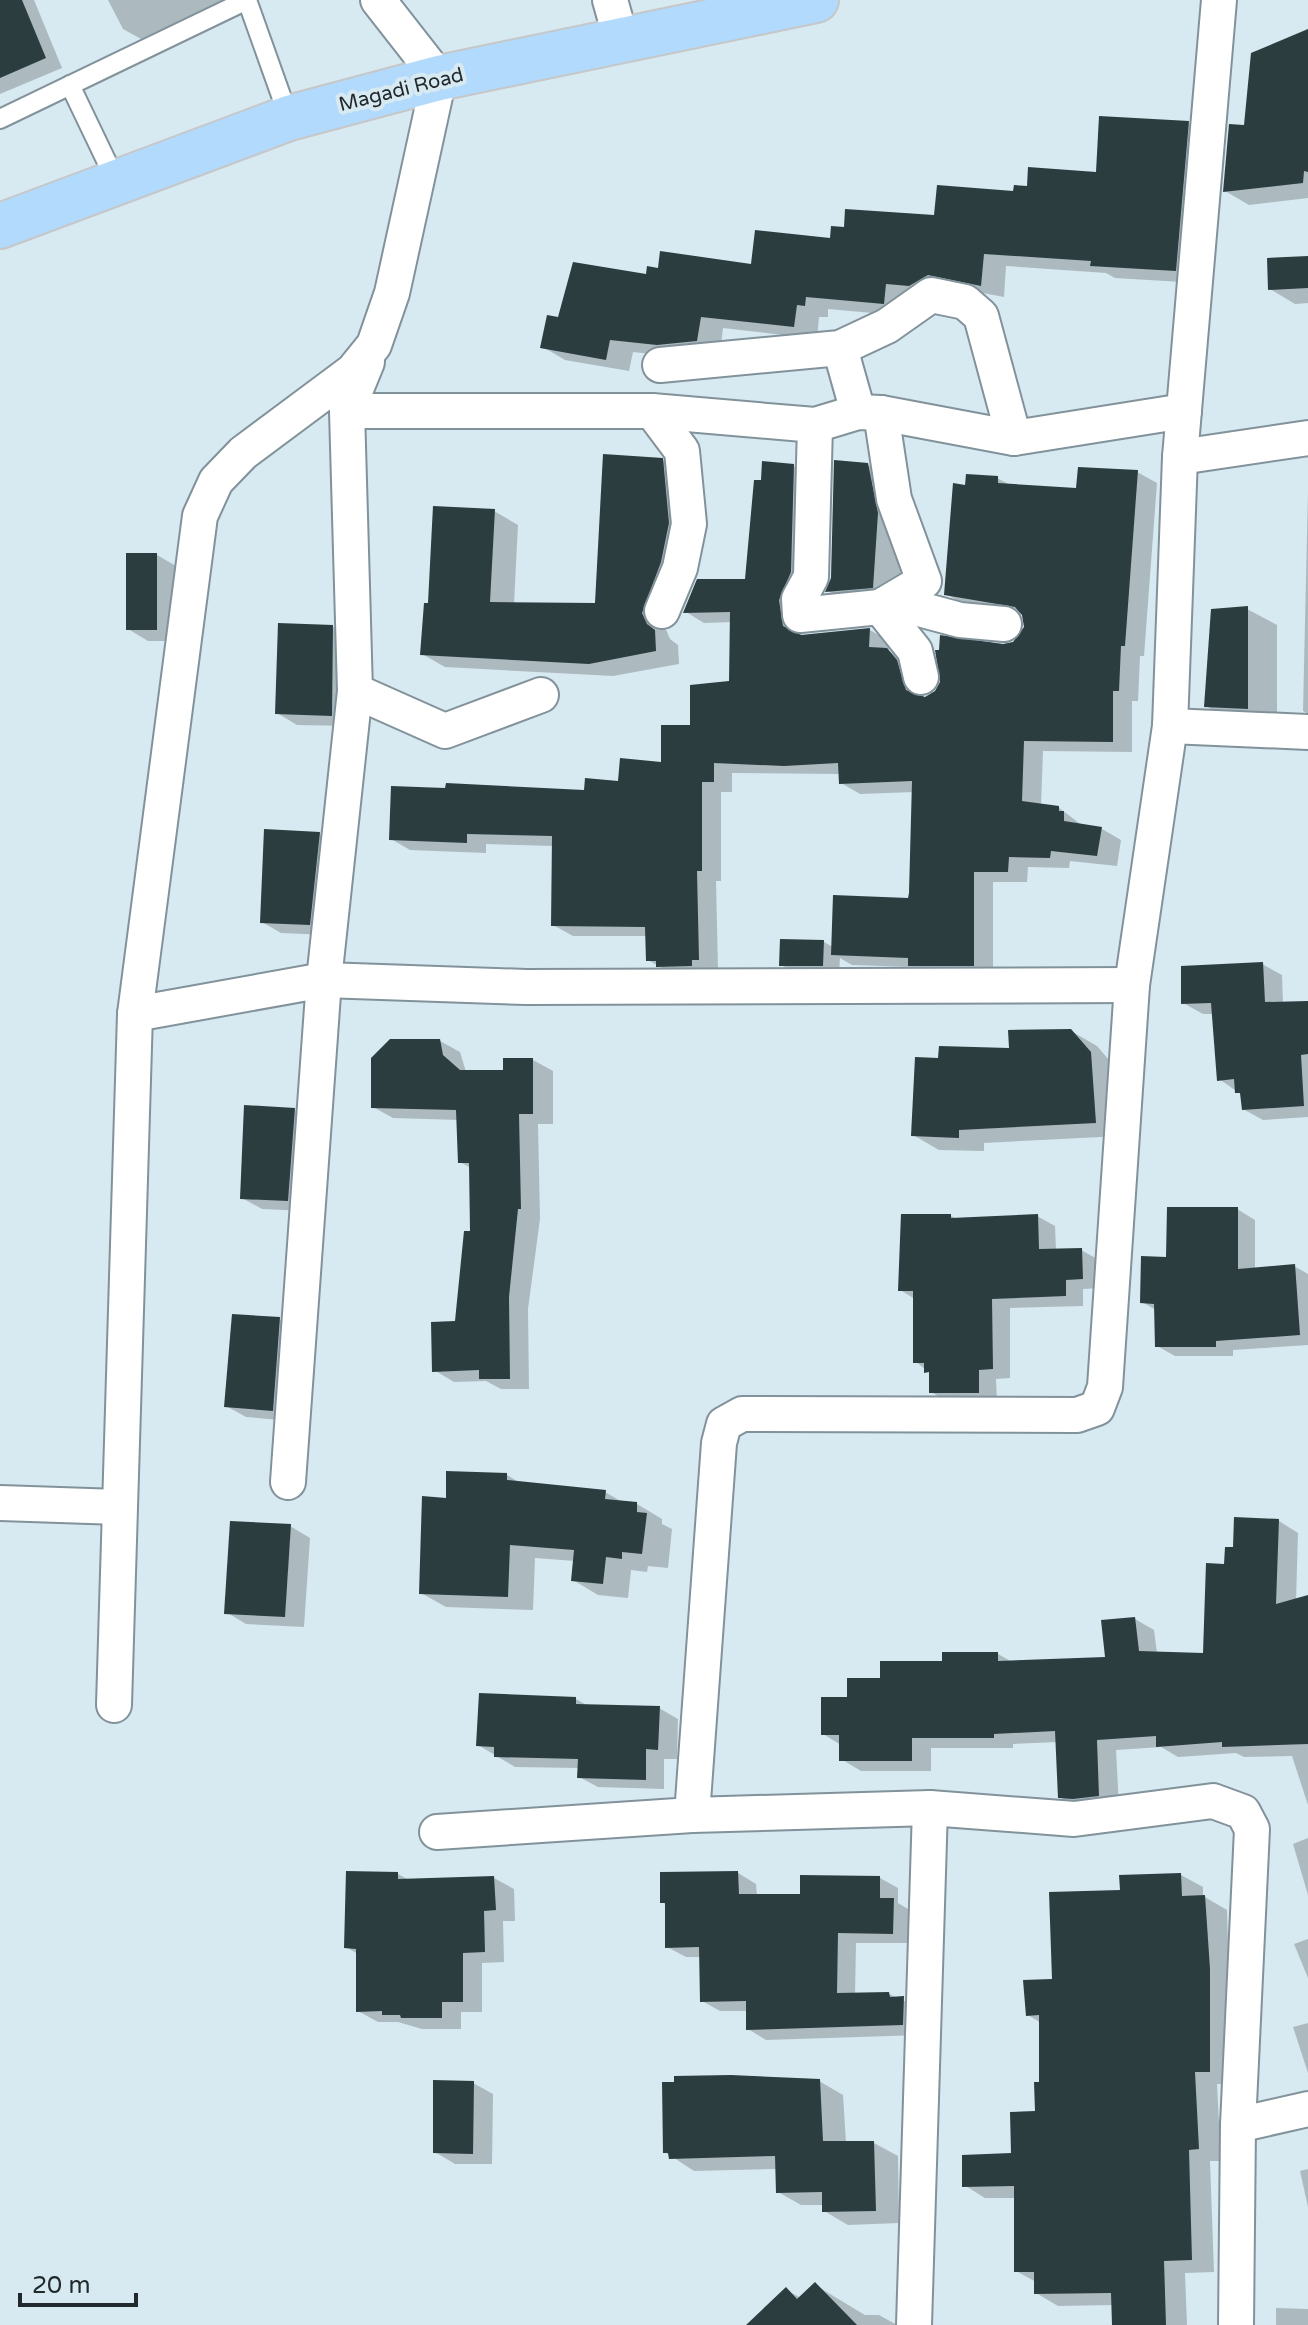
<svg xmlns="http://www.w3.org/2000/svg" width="1308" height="2325" font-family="'Varela Round',sans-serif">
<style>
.shadow{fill:#0003}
.building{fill:#2c3d3f}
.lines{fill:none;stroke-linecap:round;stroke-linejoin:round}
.service-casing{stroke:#82929a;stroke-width:22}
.minor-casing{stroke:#82929a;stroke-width:38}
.trunk-casing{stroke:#c6c7c8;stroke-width:48}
.service{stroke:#fff;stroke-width:18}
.minor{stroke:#fff;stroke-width:34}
.trunk{stroke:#b2dafc;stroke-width:44}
.labels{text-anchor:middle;stroke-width:8;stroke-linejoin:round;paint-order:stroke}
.street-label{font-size:20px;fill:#22292c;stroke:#d7e9f1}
</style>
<rect width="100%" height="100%" fill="#d7e9f1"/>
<g class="shadow">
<polygon points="0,0 34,0 62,68 0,94"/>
<polygon points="108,0 226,0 141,39 123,29"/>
<polygon points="1308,31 1308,198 1249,205 1225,191 1246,127"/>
<polygon points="1188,123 1211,136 1198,283 1115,278 1106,273 1006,266 1004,297 951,287 906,316 828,309 828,317 819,317 817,339 723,328 720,354 681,357 633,352 629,371 565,360 543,347 560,319 647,277 752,266 832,240 845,229 936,218 1029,188 1098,174"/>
<polygon points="1308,258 1308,303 1295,304 1270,289"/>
<polygon points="662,460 686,474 665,627 670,639 678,645 679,664 613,676 445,667 422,654 430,605 494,511 518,525 514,604 597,605"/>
<polygon points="868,465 897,482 906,530 902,604 857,608 828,591"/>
<polygon points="793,466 813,477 798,612 802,637 870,630 889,641 889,651 907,662 916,673 924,699 1003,646 1014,644 1026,627 1024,615 966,605 946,594 967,487 997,478 1012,486 1078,490 1137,472 1157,483 1144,656 1140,656 1138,701 1132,701 1132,752 1043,751 1041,805 1058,807 1083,826 1102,829 1121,840 1117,866 1070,861 1069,868 1028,867 1027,882 993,882 993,976 929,976 914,967 852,965 840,958 839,974 798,974 781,965 824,942 833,947 909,900 914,792 860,794 841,783 841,774 732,773 732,792 721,792 721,881 716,881 718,970 677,977 648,960 647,936 573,936 553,925 554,846 486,844 486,853 410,850 391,839 620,783 663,764 731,683 732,622 704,623 686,612 746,581 763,482"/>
<polygon points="1308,491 1308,714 1303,711"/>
<polygon points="157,555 176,566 176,641 148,641 128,629"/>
<polygon points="1247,609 1277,625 1277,725 1235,723 1206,706"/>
<polygon points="333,627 352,638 351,726 297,725 277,713"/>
<polygon points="319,834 339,845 329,935 281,933 262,922"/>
<polygon points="1262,964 1282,975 1283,1004 1308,1003 1308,1117 1263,1120 1243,1109 1242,1095 1219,1079 1214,1014 1203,1014 1183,1003"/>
<polygon points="1071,1031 1097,1046 1116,1068 1121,1136 984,1143 984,1151 939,1150 913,1135 940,1060 1011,1050"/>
<polygon points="440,1041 460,1052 466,1072 505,1072 533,1060 553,1071 553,1124 538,1124 540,1219 528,1309 529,1389 501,1389 486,1381 454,1382 434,1370 457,1323 472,1234 471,1168 460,1162 459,1120 393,1118 373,1107"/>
<polygon points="294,1110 314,1121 307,1211 262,1209 242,1198"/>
<polygon points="1237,1209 1255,1220 1255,1269 1294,1266 1308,1274 1308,1345 1233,1350 1233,1356 1175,1356 1157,1346 1156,1310 1142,1302 1168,1259"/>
<polygon points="951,1216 957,1219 1037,1216 1055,1226 1056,1250 1081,1250 1099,1260 1100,1288 1083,1289 1083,1306 1010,1308 1010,1378 996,1379 997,1402 949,1402 931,1392 931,1374 915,1361 915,1299 900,1290"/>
<polygon points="279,1319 299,1331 292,1421 246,1417 226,1406"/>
<polygon points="507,1475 520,1483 605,1492 624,1503 637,1504 662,1519 662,1524 672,1529 668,1568 648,1566 647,1572 631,1570 628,1598 598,1595 573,1580 575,1561 535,1558 533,1610 446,1607 421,1593 448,1500"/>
<polygon points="1279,1521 1298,1533 1296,1601 1308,1598 1308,1805 1292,1756 1244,1757 1236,1753 1178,1757 1161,1747 1116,1750 1119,1806 1080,1808 1060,1797 1058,1742 1013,1744 1013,1748 931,1748 931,1771 861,1771 841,1759 841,1745 823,1734 849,1699 882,1680 998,1654 1012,1662 1107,1659 1135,1619 1154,1630 1157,1653 1205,1655 1226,1566 1234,1549"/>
<polygon points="290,1526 310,1538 304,1627 246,1624 226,1612"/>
<polygon points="576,1699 588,1706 659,1708 678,1719 677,1759 664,1759 664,1789 598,1787 579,1777 579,1768 515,1767 478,1745"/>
<polygon points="1308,1838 1308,1895 1293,1844"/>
<polygon points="738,1873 756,1884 757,1896 802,1896 880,1878 898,1888 898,1903 911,1911 911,1943 856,1943 855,1995 889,1994 922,2009 921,2035 766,2040 748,2029 748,2011 720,2011 702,2001 701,1957 686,1957 667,1947 667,1905 662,1902"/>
<polygon points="398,1874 409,1880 494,1878 514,1889 515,1921 503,1921 504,1962 482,1963 482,2012 461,2012 461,2029 422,2029 398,2022 378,2022 358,2011 358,1954 346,1947"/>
<polygon points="1181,1875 1203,1887 1203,1896 1227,1910 1232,2084 1217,2084 1221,2161 1210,2161 1214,2272 1185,2273 1187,2325 1114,2325 1113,2305 1058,2306 1036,2293 1036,2282 1016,2271 1016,2198 985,2198 964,2185 1013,2155 1037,2113 1041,2084 1041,2023 1028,2015 1122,1892"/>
<polygon points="1308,1939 1308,1978 1294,1944"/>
<polygon points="1308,2023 1308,2073 1293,2027"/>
<polygon points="819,2081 843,2095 846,2143 874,2143 898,2156 899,2223 848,2225 824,2211 824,2205 801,2205 778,2192 777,2169 694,2171 665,2152"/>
<polygon points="473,2083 493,2094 492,2164 455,2164 435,2152"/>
<polygon points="1308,2169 1308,2207 1300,2171"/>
<polygon points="815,2285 865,2315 879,2315 897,2325 749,2325 786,2290 801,2298"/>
<polygon points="1276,2308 1308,2309 1308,2325 1276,2325"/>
</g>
<g class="building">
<polygon points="0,0 22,0 46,58 0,78"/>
<polygon points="1308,29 1308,172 1304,171 1303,183 1223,192 1229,124 1244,125 1251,53"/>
<polygon points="1099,116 1189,121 1176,271 1090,266 1091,261 984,254 981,286 928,275 909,286 886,284 884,304 806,297 805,306 797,305 794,327 701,317 697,341 657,345 610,340 606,360 540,348 547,315 558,317 573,262 646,274 647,266 658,268 660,251 751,264 755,230 830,238 831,226 844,227 845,209 934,215 937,185 1013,191 1014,185 1027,186 1028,167 1096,172"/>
<polygon points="1308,256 1308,288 1268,290 1267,258"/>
<polygon points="603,454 663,458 669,523 661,562 642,613 647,624 655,630 656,651 589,664 420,655 424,603 428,603 433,506 495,509 490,602 595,603"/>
<polygon points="834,460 868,463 878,513 873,588 825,592 831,578"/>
<polygon points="762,461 794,464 791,572 779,600 783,626 801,635 870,628 869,647 887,648 897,660 906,690 925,697 935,691 940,682 935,650 939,650 940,635 1003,644 1013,642 1024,627 1022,615 1015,607 944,595 953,483 965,485 966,474 998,476 998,483 1076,488 1078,467 1138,470 1125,646 1121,646 1119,691 1113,691 1113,742 1024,741 1022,801 1059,806 1059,811 1064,811 1064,821 1102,827 1097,856 1051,851 1050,858 1009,857 1008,872 974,872 974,966 908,966 908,958 831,955 833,895 908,898 909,893 912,781 839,784 838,763 784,766 714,763 714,782 702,782 702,871 697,871 699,960 692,960 692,966 656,967 656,961 646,961 645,927 551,926 552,836 467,834 467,843 389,840 391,786 445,788 446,783 584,790 585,778 618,781 620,758 661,762 661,725 690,725 690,685 729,681 730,612 683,613 697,579 745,579 754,480 761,480"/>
<rect x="126" y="553" width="31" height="77"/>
<polygon points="1248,606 1248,709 1204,707 1211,609"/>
<polygon points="278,623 333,625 332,716 275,714"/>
<polygon points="264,829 320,832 310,925 260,923"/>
<polygon points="780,939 824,940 823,966 779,966"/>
<polygon points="1263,962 1265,1002 1308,1001 1308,1054 1301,1055 1304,1106 1242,1110 1240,1093 1235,1093 1234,1079 1217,1081 1211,1003 1181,1004 1181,966"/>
<polygon points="1071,1029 1091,1052 1096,1123 959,1130 959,1138 911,1136 915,1057 938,1058 939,1046 1009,1048 1008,1030"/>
<polygon points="390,1039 440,1039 443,1055 460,1070 503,1070 503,1058 533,1058 533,1114 519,1114 521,1209 518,1209 509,1297 510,1379 479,1379 479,1370 432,1372 431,1322 455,1321 464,1231 470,1231 469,1163 458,1163 456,1110 371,1108 371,1058"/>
<polygon points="244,1105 295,1108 288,1201 240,1199"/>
<polygon points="1167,1207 1238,1207 1238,1269 1295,1264 1300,1335 1216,1341 1216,1347 1155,1347 1154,1304 1140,1303 1141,1256 1166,1257"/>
<polygon points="901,1214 951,1214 951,1218 1038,1214 1039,1249 1082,1248 1083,1279 1066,1280 1066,1296 992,1299 993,1369 979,1370 979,1393 929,1393 929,1372 924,1373 924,1363 913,1363 913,1291 898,1291"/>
<polygon points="232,1314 280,1317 273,1411 224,1407"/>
<polygon points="446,1471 507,1473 507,1480 606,1490 605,1499 637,1502 637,1512 647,1513 642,1554 622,1552 622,1559 606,1557 603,1584 571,1581 574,1550 510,1545 508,1597 419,1594 422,1496 446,1498"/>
<polygon points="1234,1517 1279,1519 1276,1604 1308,1595 1308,1744 1222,1747 1222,1742 1156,1747 1156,1736 1097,1740 1099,1796 1073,1799 1058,1798 1055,1731 994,1734 994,1738 912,1738 912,1761 839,1761 839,1735 821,1735 821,1697 847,1697 847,1678 880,1678 880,1661 942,1661 942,1652 998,1652 998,1661 1105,1657 1101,1620 1135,1617 1139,1651 1203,1653 1206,1563 1224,1564 1225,1547 1233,1547"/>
<polygon points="230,1521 291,1524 285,1617 224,1614"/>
<polygon points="479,1693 576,1697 576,1704 660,1706 658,1750 646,1749 646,1780 577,1778 578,1759 494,1757 494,1747 476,1746"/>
<polygon points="346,1871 398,1872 398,1879 494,1876 496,1910 484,1911 485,1952 463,1953 463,2002 442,2002 442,2018 401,2018 400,2015 382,2015 382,2011 356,2012 356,1949 344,1948"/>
<polygon points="738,1871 739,1894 800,1894 800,1875 880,1876 880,1898 894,1898 893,1934 838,1933 837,1993 889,1992 890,1997 904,1996 903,2025 746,2030 746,2001 700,2002 699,1947 665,1948 665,1903 660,1903 660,1872"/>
<polygon points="1181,1873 1182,1896 1205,1895 1210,1969 1210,2072 1195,2072 1199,2149 1189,2150 1192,2260 1164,2261 1166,2325 1112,2325 1111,2293 1034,2294 1034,2272 1014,2272 1014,2186 962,2187 962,2155 1011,2153 1010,2112 1035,2111 1034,2082 1039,2082 1039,2015 1026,2016 1023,1980 1052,1979 1049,1892 1120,1890 1119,1875"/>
<polygon points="731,2075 820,2079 823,2141 874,2141 876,2211 822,2212 822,2192 776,2193 775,2156 669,2159 668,2153 663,2153 662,2082 674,2082 674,2076"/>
<polygon points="433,2080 474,2081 473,2154 433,2153"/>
<polygon points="815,2282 857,2325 746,2325 786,2287 797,2299"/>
</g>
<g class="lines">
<g class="service-casing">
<g id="service">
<polyline points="70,85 116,181"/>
<polyline points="0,119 247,0 289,118"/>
</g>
</g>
<g class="minor-casing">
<g id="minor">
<polyline points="610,0 621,39"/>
<polyline points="840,348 858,412"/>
<polyline points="660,365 840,348 887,326 931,295 965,302 981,316 1014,438"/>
<polyline points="347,411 652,411 815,425 858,412 881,413 1014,438 1184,411"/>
<polyline points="652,411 682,451 689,524 680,568 662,611"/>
<polyline points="881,413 894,499 924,581 880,607 915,651 921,677"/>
<polyline points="815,425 811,577 799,599 800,615 880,607 919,609 960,620 1004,624"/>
<polyline points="1180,457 1308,438"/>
<polyline points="355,691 445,731 541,695"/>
<polyline points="1170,726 1308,732"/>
<polyline points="135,1014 324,980 526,987 1132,985"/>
<polyline points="288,1482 324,980 355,691 347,411 367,362"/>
<polyline points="0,1503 119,1507"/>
<polyline points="114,1705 135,1014 200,516 216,481 243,453 353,371 374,345 392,293 439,78 378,0"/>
<polyline points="692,1815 930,1808 1074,1819 1213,1801 1243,1812 1252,1829 1238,2125 1236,2325"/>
<polyline points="437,1832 692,1815 719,1443 724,1424 742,1414 1077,1415 1097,1408 1105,1387 1132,985 1170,726 1180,457 1219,0"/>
<polyline points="1238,2125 1308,2109"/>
<polyline points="914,2325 930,1808"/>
</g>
</g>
<g class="trunk-casing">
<polyline id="trunk" points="0,226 289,118 439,78 816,0"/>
</g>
<use href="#service" class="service"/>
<use href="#minor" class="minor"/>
<use href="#trunk" class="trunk"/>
</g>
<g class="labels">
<g class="street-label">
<text transform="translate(401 89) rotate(-14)" y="7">Magadi Road</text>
</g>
</g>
<path d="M20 2293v12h116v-12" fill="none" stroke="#22292c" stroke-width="4"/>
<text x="32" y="2293" font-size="24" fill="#22292c" stroke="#d7e9f1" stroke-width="6" paint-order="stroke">20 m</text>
</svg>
